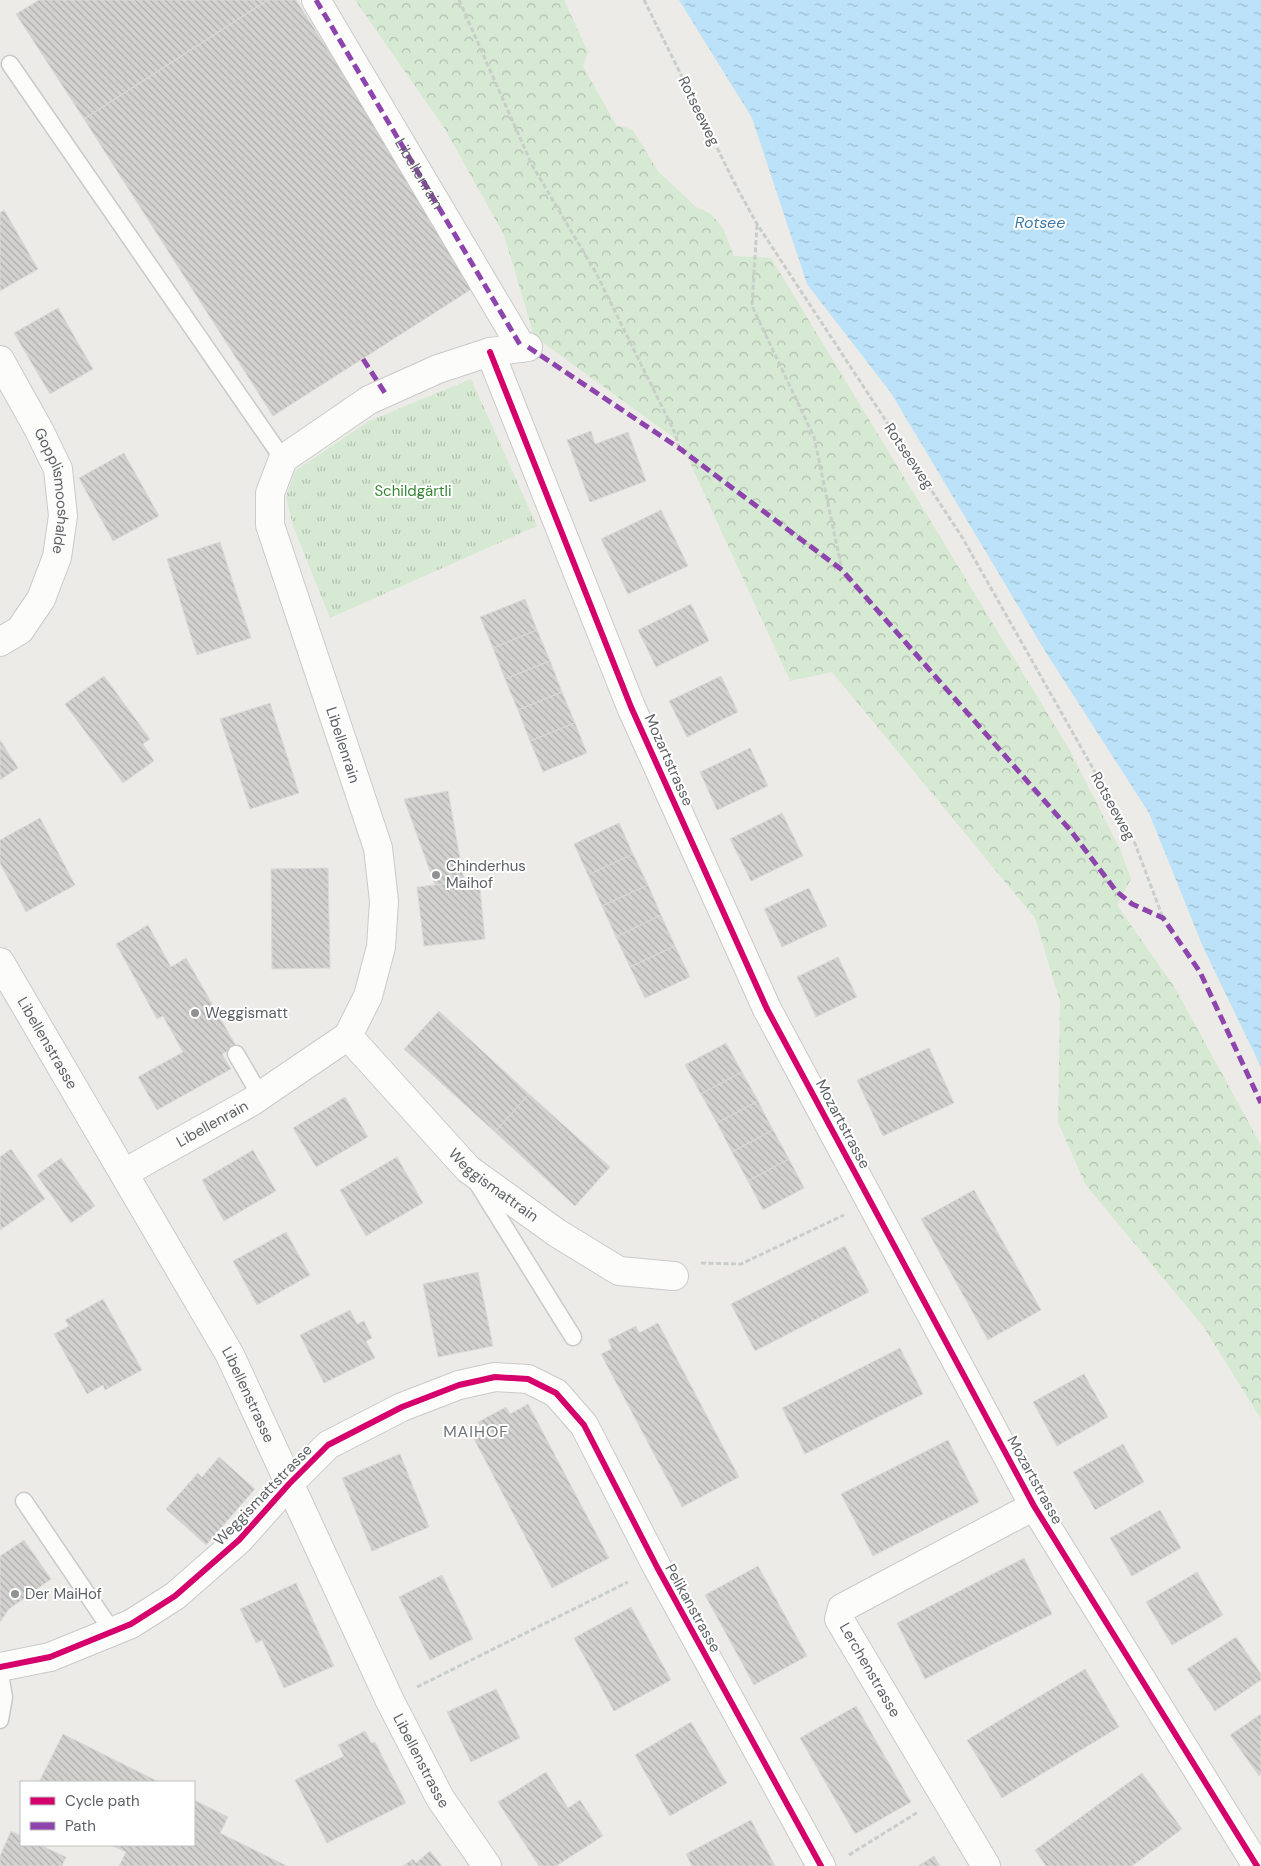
<svg xmlns="http://www.w3.org/2000/svg" width="1261" height="1866" font-family="'DM Sans',sans-serif">
<style>
.forest{fill:url(#forest-crowns)}
.park{fill:url(#park-tufts)}
.water{fill:url(#water-ripples)}
.building{fill:url(#building-back-hatch);stroke:#dcdad6}
.lines{fill:none;stroke-linecap:round;stroke-linejoin:round}
.service-casing{stroke:#c9cac9;stroke-width:19}
.minor-casing{stroke:#c9cac9;stroke-width:30}
.path{stroke:#c9ceca;stroke-width:3;stroke-dasharray:5 2.5;stroke-linecap:butt}
.service{stroke:#fcfcfb;stroke-width:16}
.minor{stroke:#fcfcfb;stroke-width:28}
.quiet{stroke:#8e44ad;stroke-width:5;stroke-dasharray:10 5;stroke-linecap:butt}
.cycleway-casing{stroke:#fff;stroke-width:9}
.cycleway{stroke:#d6006c;stroke-width:6}
.poi-dot{fill:#8f9192;stroke:#fff;stroke-width:2}
.labels{text-anchor:middle;stroke-width:4;stroke-linejoin:round;paint-order:stroke}
.street-label{font-size:15px;fill:#5d6165;stroke:#fff}
.park-label{font-size:15px;fill:#378535;stroke:#fff}
.poi-label{font-size:15px;fill:#5d6165;stroke:#fff;text-anchor:start}
.water-label{font-size:16px;font-style:italic;fill:#3e7aa9;stroke:#fff}
.neighbourhood-label{font-size:16px;letter-spacing:1px;fill:#6e7377;stroke:#fff}
</style>
<defs>
<pattern id="forest-crowns" width="20" height="18" patternUnits="userSpaceOnUse" patternTransform="scale(1.25)"><rect width="20" height="18" fill="#d6e9d3"/><path d="M2 6a3 3 0 1 1 6 0M12 15a3 3 0 1 1 6 0" fill="none" stroke="#b1c0af"/></pattern>
<pattern id="park-tufts" width="24" height="20" patternUnits="userSpaceOnUse" patternTransform="scale(1.25)"><rect width="24" height="20" fill="#d6e9d3"/><path d="M3 7l-1-3M5 7V3M7 7l1-3M15 17l-1-3M17 17v-4M19 17l1-3" fill="none" stroke="#b1c0af"/></pattern>
<pattern id="water-ripples" width="26" height="14" patternUnits="userSpaceOnUse" patternTransform="scale(1.25)"><rect width="26" height="14" fill="#bbe2f8"/><path d="M2 4q2-2 4 0t4 0M15 11q2-2 4 0t4 0" fill="none" stroke="#9bbbcc"/></pattern>
<pattern id="building-back-hatch" width="6" height="6" patternUnits="userSpaceOnUse" patternTransform="scale(1.25)"><rect width="6" height="6" fill="#d3d2d0"/><path d="M-1 5l2 2M0 0l6 6M5-1l2 2" fill="none" stroke="#aeaeac"/></pattern>
</defs>
<rect width="100%" height="100%" fill="#edebe7"/>
<polygon class="forest" points="355,0 564,0 588,52 583,66 616,125 632,129 658,171 696,207 711,214 723,228 734,256 771,258 1069,749 1120,849 1131,879 1117,905 1175,988 1261,1145 1261,1419 1203,1326 1085,1184 1058,1122 1060,1002 1035,918 832,672 790,681 681,443 534,336 504,235 445,129"/>
<polygon class="park" points="471,379 537,526 330,618 293,526 286,497 295,471 369,421"/>
<polygon class="water" points="679,0 1261,0 1261,1067 1203,947 1149,813 1045,651 891,393 807,284 752,118"/>
<g class="building">
<polygon points="39,0 268,0 84,119 16,14"/>
<polygon points="268,0 296,0 478,285 273,416 84,119"/>
<polygon points="4,210 38,269 0,291 0,213"/>
<polygon points="58,308 93,369 50,394 14,333"/>
<polygon points="591,431 595,444 628,432 646,481 590,502 567,440"/>
<polygon points="124,453 159,516 113,541 79,478"/>
<polygon points="661,510 688,566 628,594 601,539"/>
<polygon points="220,542 251,638 197,655 167,559"/>
<polygon points="525,599 537,630 493,648 480,617"/>
<polygon points="691,604 709,641 656,667 638,630"/>
<polygon points="537,630 550,661 505,679 493,648"/>
<polygon points="550,661 562,692 518,710 505,679"/>
<polygon points="104,676 150,739 143,744 154,761 123,783 65,704"/>
<polygon points="721,676 738,712 687,737 669,701"/>
<polygon points="562,692 575,723 530,741 518,710"/>
<polygon points="270,703 299,793 250,809 220,719"/>
<polygon points="575,723 587,753 543,772 530,741"/>
<polygon points="0,740 18,768 0,780"/>
<polygon points="750,748 768,786 717,810 700,772"/>
<polygon points="448,791 464,881 435,885 404,799"/>
<polygon points="782,813 803,856 751,881 730,839"/>
<polygon points="40,818 75,885 26,912 0,863 0,840"/>
<polygon points="619,823 633,854 588,875 574,844"/>
<polygon points="633,854 648,885 602,906 588,875"/>
<polygon points="328,868 330,968 272,969 271,869"/>
<polygon points="479,880 485,939 424,946 417,887"/>
<polygon points="648,885 661,915 616,937 602,906"/>
<polygon points="809,888 827,926 782,947 764,909"/>
<polygon points="661,915 675,946 630,967 616,937"/>
<polygon points="148,925 171,967 186,958 236,1046 222,1054 231,1069 157,1110 138,1077 183,1052 163,1016 157,1019 116,944"/>
<polygon points="675,946 690,977 645,998 630,967"/>
<polygon points="838,957 857,997 816,1017 797,977"/>
<polygon points="439,1011 529,1094 495,1132 404,1049"/>
<polygon points="726,1043 742,1072 701,1094 685,1065"/>
<polygon points="929,1048 954,1103 883,1136 857,1080"/>
<polygon points="742,1072 758,1101 717,1123 701,1094"/>
<polygon points="529,1094 610,1167 575,1206 495,1132"/>
<polygon points="345,1097 368,1137 316,1167 293,1128"/>
<polygon points="758,1101 773,1130 732,1152 717,1123"/>
<polygon points="773,1130 789,1159 748,1181 732,1152"/>
<polygon points="11,1149 45,1199 0,1230 0,1157"/>
<polygon points="253,1150 276,1191 224,1221 202,1180"/>
<polygon points="397,1157 423,1203 366,1236 340,1190"/>
<polygon points="61,1158 95,1206 71,1223 37,1175"/>
<polygon points="789,1159 804,1188 763,1210 748,1181"/>
<polygon points="974,1190 1041,1310 988,1340 921,1219"/>
<polygon points="286,1232 310,1275 257,1305 233,1261"/>
<polygon points="845,1246 869,1292 755,1351 731,1304"/>
<polygon points="478,1272 493,1346 438,1357 423,1284"/>
<polygon points="103,1299 142,1370 105,1390 103,1385 87,1394 54,1334 69,1326 65,1320"/>
<polygon points="350,1310 357,1324 364,1321 372,1338 366,1341 375,1358 324,1383 300,1335"/>
<polygon points="658,1323 739,1477 682,1507 601,1354 612,1349 608,1340 636,1326 639,1333"/>
<polygon points="900,1348 923,1394 805,1454 782,1408"/>
<polygon points="1084,1374 1108,1417 1057,1446 1033,1402"/>
<polygon points="528,1404 609,1558 552,1588 472,1435 483,1430 478,1422 506,1407 510,1414"/>
<polygon points="948,1440 979,1502 873,1556 841,1494"/>
<polygon points="1123,1444 1144,1482 1095,1510 1073,1472"/>
<polygon points="400,1454 429,1527 372,1551 342,1478"/>
<polygon points="219,1457 255,1489 206,1545 166,1509 198,1473 202,1477"/>
<polygon points="1160,1510 1181,1548 1132,1576 1110,1538"/>
<polygon points="24,1540 51,1579 9,1609 0,1622 0,1556"/>
<polygon points="1024,1558 1052,1614 925,1679 897,1623"/>
<polygon points="758,1566 807,1656 754,1685 705,1595"/>
<polygon points="1197,1572 1223,1615 1172,1645 1146,1602"/>
<polygon points="442,1575 473,1639 430,1660 399,1597"/>
<polygon points="296,1583 334,1666 284,1688 262,1640 256,1643 240,1609"/>
<polygon points="631,1607 671,1680 614,1711 574,1638"/>
<polygon points="1236,1637 1261,1674 1261,1680 1215,1711 1187,1669"/>
<polygon points="1085,1669 1119,1727 1002,1798 967,1740"/>
<polygon points="496,1689 520,1738 471,1762 447,1712"/>
<polygon points="856,1706 911,1802 855,1834 800,1738"/>
<polygon points="1261,1714 1261,1774 1259,1776 1230,1735"/>
<polygon points="691,1722 727,1783 670,1816 635,1755"/>
<polygon points="365,1731 371,1743 375,1742 406,1803 327,1843 295,1780 344,1756 338,1745"/>
<polygon points="63,1734 159,1782 39,1782"/>
<polygon points="546,1772 568,1808 580,1800 603,1836 556,1866 539,1866 498,1802"/>
<polygon points="1142,1773 1182,1829 1132,1866 1046,1866 1035,1850"/>
<polygon points="194,1800 228,1817 220,1833 287,1866 119,1866 126,1852 111,1845 194,1845"/>
<polygon points="751,1820 775,1866 692,1866 686,1854"/>
<polygon points="11,1831 21,1836 21,1845 40,1845 66,1857 62,1866 0,1866 0,1856"/>
<polygon points="430,1851 442,1866 403,1866 413,1859 416,1863"/>
<polygon points="934,1856 940,1866 918,1866"/>
</g>
<g class="lines">
<g class="service-casing">
<g id="service">
<polyline points="10,64 283,459"/>
<polyline points="236,1054 260,1095"/>
<polyline points="476,1181 573,1337"/>
<polyline points="24,1501 112,1631"/>
<polyline points="0,1675 4,1697 0,1720"/>
</g>
</g>
<g class="minor-casing">
<g id="minor">
<path id="s1" d="M316,0L522,348"/>
<polyline points="490,352 631,707 767,1009 1034,1506 1257,1866"/>
<path id="s2" d="M0,360L39,430L58,469L63,516L57,557L41,599L20,630L0,642"/>
<path id="s3" d="M0,962L230,1355L390,1701L440,1798L487,1866"/>
<path id="s4" d="M348,1036L468,1169L557,1233L619,1271L674,1276"/>
<path id="s5" d="M124,1173L251,1102L348,1036L368,996L381,947L384,901L378,848L270,525V493L283,459L369,400L438,369L490,352L528,347"/>
<polyline points="0,1667 50,1657 131,1624 175,1596 239,1540 289,1484 328,1445 402,1407 459,1385 495,1377 528,1379 556,1393 584,1425 657,1567 821,1866"/>
<polyline points="986,1866 839,1619 842,1608 1034,1506"/>
</g>
</g>
<g class="path">
<polyline points="459,0 532,165 596,273 675,433 679,448"/>
<polyline points="644,0 736,186 757,224 962,537 1134,841 1163,918"/>
<polyline points="757,225 752,306 814,437 842,570"/>
<polyline points="701,1263 741,1264 844,1215"/>
<polyline points="417,1687 628,1582"/>
<polyline points="849,1855 918,1812"/>
</g>
<use href="#service" class="service"/>
<use href="#minor" class="minor"/>
<g class="quiet">
<polyline points="316,0 522,348"/>
<polyline points="528,347 679,448 842,570 1071,831 1116,891 1132,904 1163,918 1200,972 1261,1103"/>
<polyline points="363,359 385,393"/>
</g>
<g class="cycleway-casing">
<g id="cycleway">
<polyline points="490,352 631,707 767,1009 1034,1506 1257,1866"/>
<polyline points="0,1667 50,1657 131,1624 175,1596 239,1540 289,1484 328,1445 402,1407 459,1385 495,1377 528,1379 556,1393 584,1425 657,1567 821,1866"/>
</g>
</g>
<use href="#cycleway" class="cycleway"/>
</g>
<g class="poi-dot">
<circle cx="436" cy="875" r="5"/>
<circle cx="195" cy="1013" r="5"/>
<circle cx="15" cy="1594" r="5"/>
</g>
<g class="labels">
<g class="street-label">
<text transform="translate(699 111) rotate(64)" y="5">Rotseeweg</text>
<text dy="5" stroke="none"><textPath href="#s1" startOffset="202">Libellenrain</textPath></text>
<text transform="translate(909 456) rotate(56)" y="5">Rotseeweg</text>
<text dy="5" stroke="none"><textPath href="#s2" startOffset="144">Gopplismooshalde</textPath></text>
<text transform="translate(343 745) rotate(72)" y="5">Libellenrain</text>
<text transform="translate(669 760) rotate(66)" y="5">Mozartstrasse</text>
<text transform="translate(1113 806) rotate(61)" y="5">Rotseeweg</text>
<text dy="5" stroke="none"><textPath href="#s3" startOffset="94">Libellenstrasse</textPath></text>
<text dy="5" stroke="none"><textPath href="#s5" startOffset="101">Libellenrain</textPath></text>
<text transform="translate(843 1124) rotate(62)" y="5">Mozartstrasse</text>
<text dy="5" stroke="none"><textPath href="#s4" startOffset="209">Weggismattrain</textPath></text>
<text dy="5" stroke="none"><textPath href="#s3" startOffset="499">Libellenstrasse</textPath></text>
<text transform="translate(1035 1480) rotate(61)" y="5">Mozartstrasse</text>
<text transform="translate(263 1495) rotate(-46)" y="5">Weggismattstrasse</text>
<text transform="translate(693 1608) rotate(61)" y="5">Pelikanstrasse</text>
<text transform="translate(870 1670) rotate(60)" y="5">Lerchenstrasse</text>
<text dy="5" stroke="none"><textPath href="#s3" startOffset="904">Libellenstrasse</textPath></text>
</g>
<g class="park-label">
<text x="413" y="496">Schildgärtli</text>
</g>
<g class="poi-label">
<text x="446" y="871">Chinderhus<tspan x="446" dy="17">Maihof</tspan></text>
<text x="205" y="1018">Weggismatt</text>
<text x="25" y="1599">Der MaiHof</text>
</g>
<g class="water-label">
<text x="1040" y="228">Rotsee</text>
</g>
<g class="neighbourhood-label">
<text x="476" y="1437">MAIHOF</text>
</g>
</g>
<rect x="20" y="1781" width="175" height="65" fill="#ffffff" stroke="#bec0c1"/>
<rect x="30" y="1797" width="25" height="8" fill="#d6006c" stroke="#bec0c1"/>
<text x="65" y="1806" font-size="15" fill="#5d6165">Cycle path</text>
<rect x="30" y="1822" width="25" height="8" fill="#8e44ad" stroke="#bec0c1"/>
<text x="65" y="1831" font-size="15" fill="#5d6165">Path</text>
</svg>
